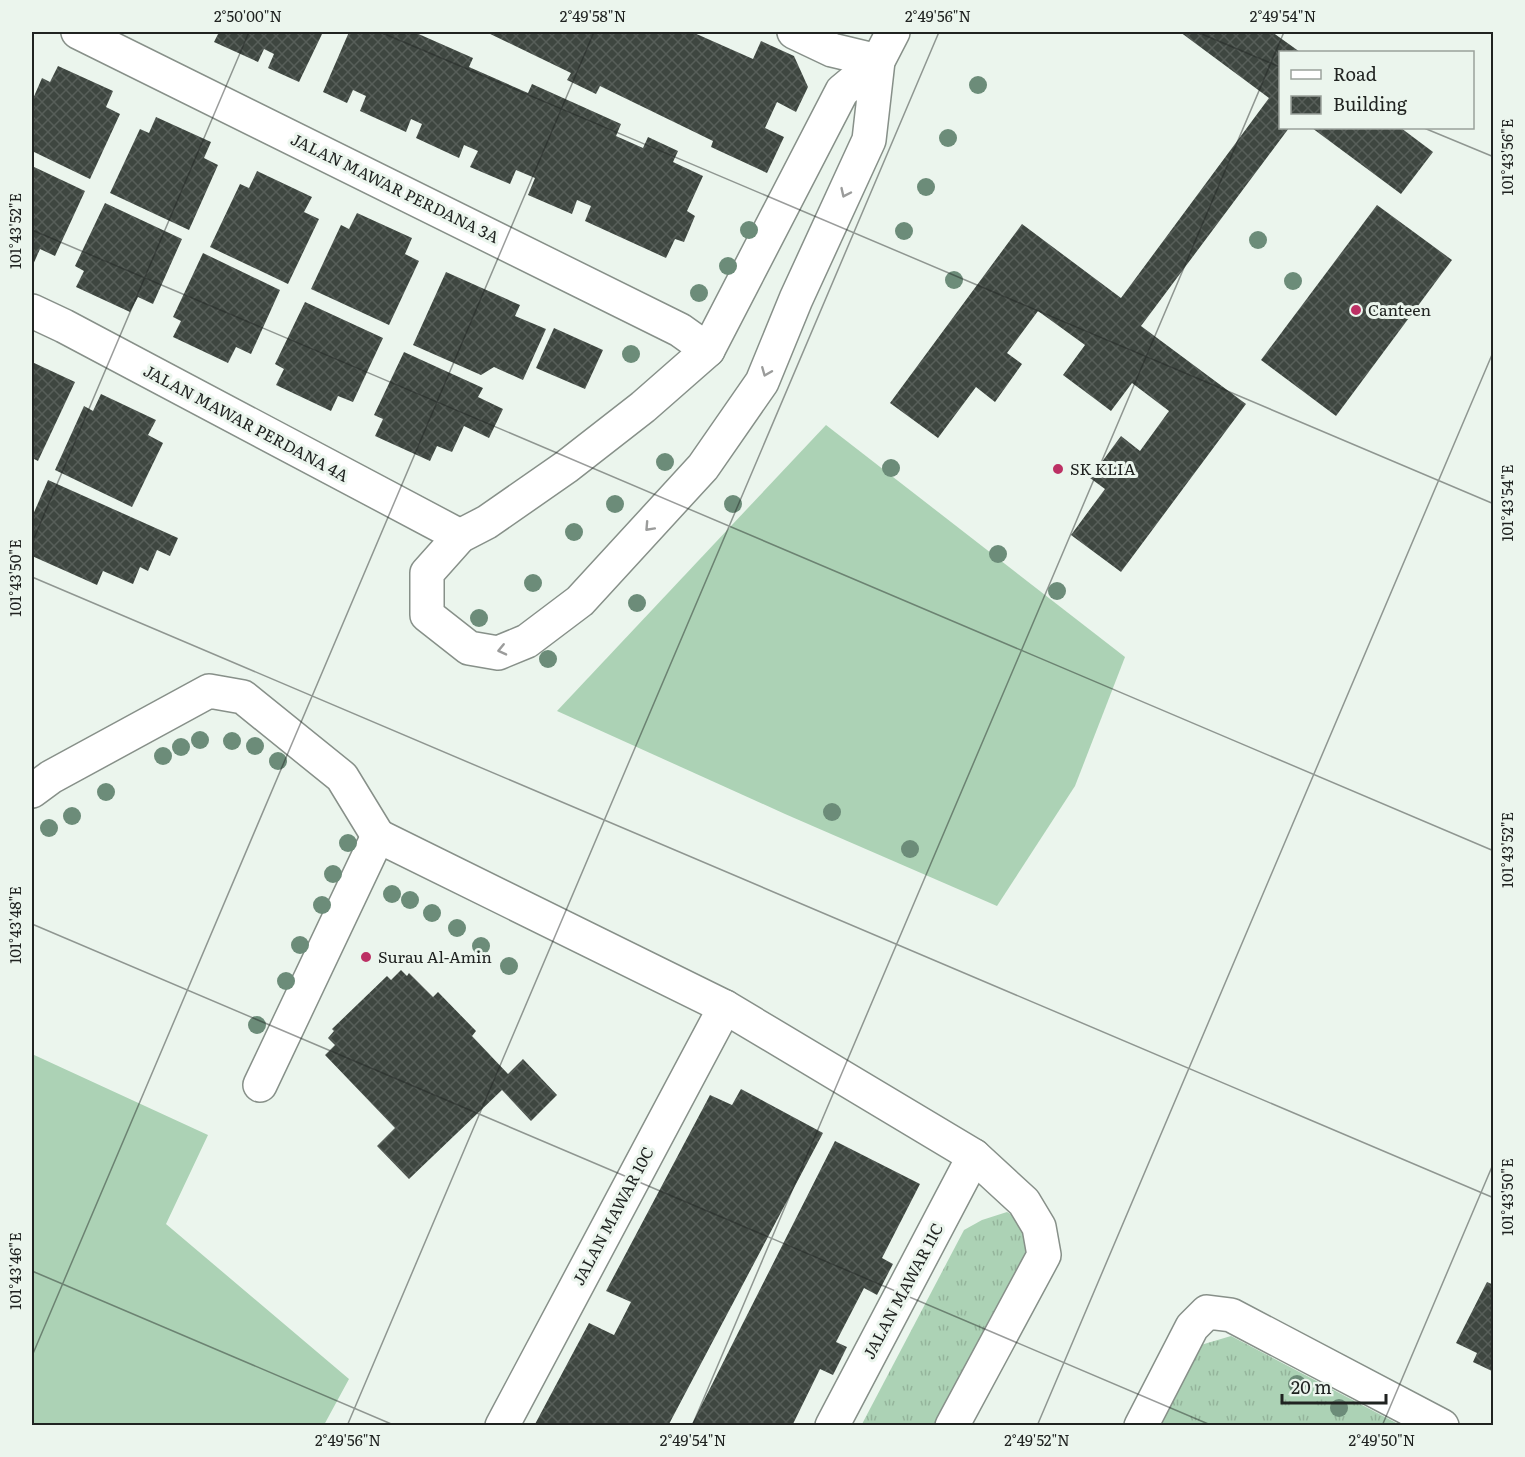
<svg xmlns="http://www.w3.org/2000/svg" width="1525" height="1457" font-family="Literata,serif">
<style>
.grass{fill:url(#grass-tufts)}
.garden{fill:#acd2b5}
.building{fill:url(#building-cross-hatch)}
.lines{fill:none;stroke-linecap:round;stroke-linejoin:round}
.minor-casing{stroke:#879089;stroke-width:36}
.minor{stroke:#fff;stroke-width:33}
.tree{fill:#6c8c79}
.oneway{stroke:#9b9c9b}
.ticks{fill:none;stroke:#202321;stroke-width:1.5;stroke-opacity:0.45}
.poi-dot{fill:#bc3064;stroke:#ebf5ed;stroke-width:2}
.labels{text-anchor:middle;stroke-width:6;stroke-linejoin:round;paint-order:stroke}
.street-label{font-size:16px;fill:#202321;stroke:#ebf5ed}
.poi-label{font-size:16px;fill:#202321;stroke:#ebf5ed;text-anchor:start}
.neatline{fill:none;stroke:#202321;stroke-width:2}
.ticks-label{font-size:15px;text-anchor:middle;fill:#202321}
</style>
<defs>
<pattern id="grass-tufts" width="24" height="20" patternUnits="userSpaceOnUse" patternTransform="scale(1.5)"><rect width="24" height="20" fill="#acd2b5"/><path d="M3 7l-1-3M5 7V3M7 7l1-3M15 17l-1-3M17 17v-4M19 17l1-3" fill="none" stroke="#94b49b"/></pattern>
<pattern id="building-cross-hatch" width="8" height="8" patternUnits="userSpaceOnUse" patternTransform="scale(1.5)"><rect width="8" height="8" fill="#3e4640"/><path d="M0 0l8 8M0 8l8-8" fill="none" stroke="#575e59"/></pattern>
</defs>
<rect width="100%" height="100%" fill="#ebf5ed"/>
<g class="grass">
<polygon points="1007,1212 1023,1221 1031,1240 1022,1269 940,1425 861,1426 964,1230 982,1220"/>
<polygon points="1231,1336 1400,1425 1152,1426 1194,1347"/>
</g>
<g class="garden">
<polygon points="826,425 1125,657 1075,786 997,906 785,814 557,711"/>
<polygon points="32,1054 208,1135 166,1224 349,1379 324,1425 32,1425"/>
</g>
<g class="building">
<polygon points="219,32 323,32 299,82 268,68 274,54 264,49 258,62 214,42"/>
<polygon points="349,32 414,32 473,58 469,67 528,93 532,84 621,124 616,136 643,148 648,137 678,151 673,162 703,176 687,211 695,216 684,242 675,239 666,258 585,221 591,206 577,200 572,214 528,195 535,178 516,170 510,184 470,167 478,151 464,145 459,158 416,138 422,124 411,119 406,132 360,111 366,96 353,90 347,103 323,92"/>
<polygon points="486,32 692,32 753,59 761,41 794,56 808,87 796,112 777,102 765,128 784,137 767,173 711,147 713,141 600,86 596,94 567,80 571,73"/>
<polygon points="1180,32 1272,32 1300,52 1280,52 1280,128 1289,128 1141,326 1246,404 1121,572 1071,535 1105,489 1090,478 1121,436 1140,451 1169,411 1132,383 1111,411 1063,375 1085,345 1038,311 1007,353 1022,364 995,402 976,387 938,438 890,403 1022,224 1121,298 1269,98"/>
<polygon points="58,66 113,91 106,107 120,114 90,179 32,151 32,101 42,78 50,82"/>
<polygon points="156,117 211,142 204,158 218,165 189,230 110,193 140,129 149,133"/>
<polygon points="1312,128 1401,128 1433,152 1401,194"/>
<polygon points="32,166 85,191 55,256 40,249 32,267"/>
<polygon points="257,171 312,197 304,212 319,219 288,284 210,247 240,184 249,188"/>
<polygon points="105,203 182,239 153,304 138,297 130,312 76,287 84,271 75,266"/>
<polygon points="1377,205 1452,260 1336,416 1261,360"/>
<polygon points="357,213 412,238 405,254 419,261 389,325 311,289 341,225 349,229"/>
<polygon points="203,253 280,290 251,354 236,347 228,363 173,337 181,321 173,317"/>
<polygon points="446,272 520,305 515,316 546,329 523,380 494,367 481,375 413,345"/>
<polygon points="305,302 383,338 353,402 338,396 331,411 276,385 284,369 275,364"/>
<polygon points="554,328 603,350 585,389 536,368"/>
<polygon points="404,352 483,388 478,397 503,409 489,438 464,426 452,452 437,446 430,461 375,436 383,419 374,415"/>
<polygon points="32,362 75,382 38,461 32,458"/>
<polygon points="101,394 156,420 148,435 163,443 132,507 55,470 84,406 93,411"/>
<polygon points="48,480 178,538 170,556 157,550 148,571 140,567 133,584 103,571 97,585 32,556 32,517"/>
<polygon points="401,970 407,976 409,973 433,997 438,992 476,1031 472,1036 508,1074 523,1059 557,1095 531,1121 502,1090 409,1179 377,1146 395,1128 325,1055 335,1045 328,1038 334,1031 332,1029 387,976 391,980"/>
<polygon points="741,1089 823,1133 668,1426 534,1426 589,1323 614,1335 631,1302 606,1291 710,1095 732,1105"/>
<polygon points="835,1141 920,1184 882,1258 893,1264 877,1295 864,1288 836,1342 847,1347 833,1375 820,1369 792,1426 691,1426"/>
<polygon points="1487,1282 1494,1285 1494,1372 1473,1362 1477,1353 1456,1343"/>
</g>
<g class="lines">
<g class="minor-casing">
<g id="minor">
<polyline points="78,32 680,330 708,350"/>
<polyline points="794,32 832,50 878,61"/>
<polyline points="878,61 842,91 708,350 643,407 566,467 487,522 460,536 427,573 427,615 469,648 498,653 527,641 580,601 703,467 762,382 796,299 869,140 878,61 893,32"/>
<polyline points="32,311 64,326 460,536"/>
<polyline points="32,791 51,777 209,691 243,697 342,777 378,836"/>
<polyline points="260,1085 378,836 725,1007 974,1156 1024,1202 1039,1227 1044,1255 952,1426"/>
<polyline points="502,1426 725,1007"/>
<polyline points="832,1426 974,1156"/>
<polyline points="1141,1426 1192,1327 1207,1312 1231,1315 1442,1426"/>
</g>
</g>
<use href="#minor" class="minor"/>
</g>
<g class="tree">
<circle cx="978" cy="85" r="9"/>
<circle cx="948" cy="138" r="9"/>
<circle cx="926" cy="187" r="9"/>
<circle cx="749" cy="230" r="9"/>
<circle cx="904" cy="231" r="9"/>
<circle cx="1258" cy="240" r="9"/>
<circle cx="728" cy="266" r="9"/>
<circle cx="954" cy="280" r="9"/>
<circle cx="1293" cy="281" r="9"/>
<circle cx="699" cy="293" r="9"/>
<circle cx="631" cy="354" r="9"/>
<circle cx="665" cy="462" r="9"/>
<circle cx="891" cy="468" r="9"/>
<circle cx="615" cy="504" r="9"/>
<circle cx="733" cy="504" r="9"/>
<circle cx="574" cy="532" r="9"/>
<circle cx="998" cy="554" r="9"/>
<circle cx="533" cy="583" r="9"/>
<circle cx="1057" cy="591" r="9"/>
<circle cx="637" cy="603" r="9"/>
<circle cx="479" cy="618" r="9"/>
<circle cx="548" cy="659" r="9"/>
<circle cx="200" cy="740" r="9"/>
<circle cx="232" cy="741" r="9"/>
<circle cx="255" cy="746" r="9"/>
<circle cx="181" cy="747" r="9"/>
<circle cx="163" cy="756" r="9"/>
<circle cx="278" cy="761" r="9"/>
<circle cx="106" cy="792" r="9"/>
<circle cx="832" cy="812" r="9"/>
<circle cx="72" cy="816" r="9"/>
<circle cx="49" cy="828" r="9"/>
<circle cx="348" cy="843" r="9"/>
<circle cx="910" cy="849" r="9"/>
<circle cx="333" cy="874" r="9"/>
<circle cx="392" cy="894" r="9"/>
<circle cx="410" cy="900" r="9"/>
<circle cx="322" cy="905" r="9"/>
<circle cx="432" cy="913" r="9"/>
<circle cx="457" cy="928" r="9"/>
<circle cx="300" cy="945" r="9"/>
<circle cx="481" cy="946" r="9"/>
<circle cx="509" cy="966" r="9"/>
<circle cx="286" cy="981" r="9"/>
<circle cx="257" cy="1025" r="9"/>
<circle cx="1297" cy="1384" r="9"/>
<circle cx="1339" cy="1408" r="9"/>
</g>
<defs><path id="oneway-chevron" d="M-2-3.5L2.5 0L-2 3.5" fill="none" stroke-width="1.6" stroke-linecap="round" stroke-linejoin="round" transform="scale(1.5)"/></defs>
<g class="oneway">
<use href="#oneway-chevron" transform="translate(845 193) rotate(115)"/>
<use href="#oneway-chevron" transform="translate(766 372) rotate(112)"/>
<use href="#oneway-chevron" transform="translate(649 527) rotate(133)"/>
<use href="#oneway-chevron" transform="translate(502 650) rotate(167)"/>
</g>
<path class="ticks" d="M380,32L1494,504M1197,32L1280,67M1424,128L1494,157M32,230L1494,851M32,543L249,32M32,577L1494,1198M32,924L1213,1426M32,1271L396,1426M32,1356L594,32M347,1426L939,32M692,1426L1284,32M1037,1426L1494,350M1382,1426L1494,1162"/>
<g class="poi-dot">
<circle cx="1356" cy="310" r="6"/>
<circle cx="1058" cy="469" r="6"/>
<circle cx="366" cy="957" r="6"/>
</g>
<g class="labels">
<g class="street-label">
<text transform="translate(395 188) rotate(26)" y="6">JALAN MAWAR PERDANA 3A</text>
<text transform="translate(246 423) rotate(28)" y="6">JALAN MAWAR PERDANA 4A</text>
<text transform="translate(613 1216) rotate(-62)" y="6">JALAN MAWAR 10C</text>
<text transform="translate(903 1291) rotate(-62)" y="6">JALAN MAWAR 11C</text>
</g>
<g class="poi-label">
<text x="1368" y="316">Canteen</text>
<text x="1070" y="475">SK KLIA</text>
<text x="378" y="963">Surau Al-Amin</text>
</g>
</g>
<rect width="1525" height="1457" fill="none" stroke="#ebf5ed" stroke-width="66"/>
<rect x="1279" y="51" width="195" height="78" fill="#ebf5ed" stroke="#9aa19b" stroke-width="1.5"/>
<rect x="1291" y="70" width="30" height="9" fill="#ffffff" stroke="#9aa19b" stroke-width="1.5"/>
<text x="1333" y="81" font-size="18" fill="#202321">Road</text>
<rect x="1291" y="96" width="30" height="18" fill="url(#building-cross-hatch)" stroke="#9aa19b" stroke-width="1.5"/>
<text x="1333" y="111" font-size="18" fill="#202321">Building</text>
<path d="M1282 1394v9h104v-9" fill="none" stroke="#202321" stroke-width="3"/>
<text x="1291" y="1394" font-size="18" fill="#202321" stroke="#ebf5ed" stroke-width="4.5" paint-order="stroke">20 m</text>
<rect x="33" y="33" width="1459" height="1391" class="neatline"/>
<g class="ticks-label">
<text x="248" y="22">2°50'00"N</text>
<text x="593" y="22">2°49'58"N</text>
<text x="938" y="22">2°49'56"N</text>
<text x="1283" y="22">2°49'54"N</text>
<text transform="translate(1508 157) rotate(-90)" y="5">101°43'56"E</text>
<text transform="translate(16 231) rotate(-90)" y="5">101°43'52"E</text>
<text transform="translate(1508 503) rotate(-90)" y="5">101°43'54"E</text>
<text transform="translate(16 578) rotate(-90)" y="5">101°43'50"E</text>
<text transform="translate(1508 850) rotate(-90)" y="5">101°43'52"E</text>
<text transform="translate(16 925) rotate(-90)" y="5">101°43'48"E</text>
<text transform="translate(1508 1197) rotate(-90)" y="5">101°43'50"E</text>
<text transform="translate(16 1271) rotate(-90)" y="5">101°43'46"E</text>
<text x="348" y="1446">2°49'56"N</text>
<text x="693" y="1446">2°49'54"N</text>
<text x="1037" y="1446">2°49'52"N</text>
<text x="1382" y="1446">2°49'50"N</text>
</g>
</svg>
